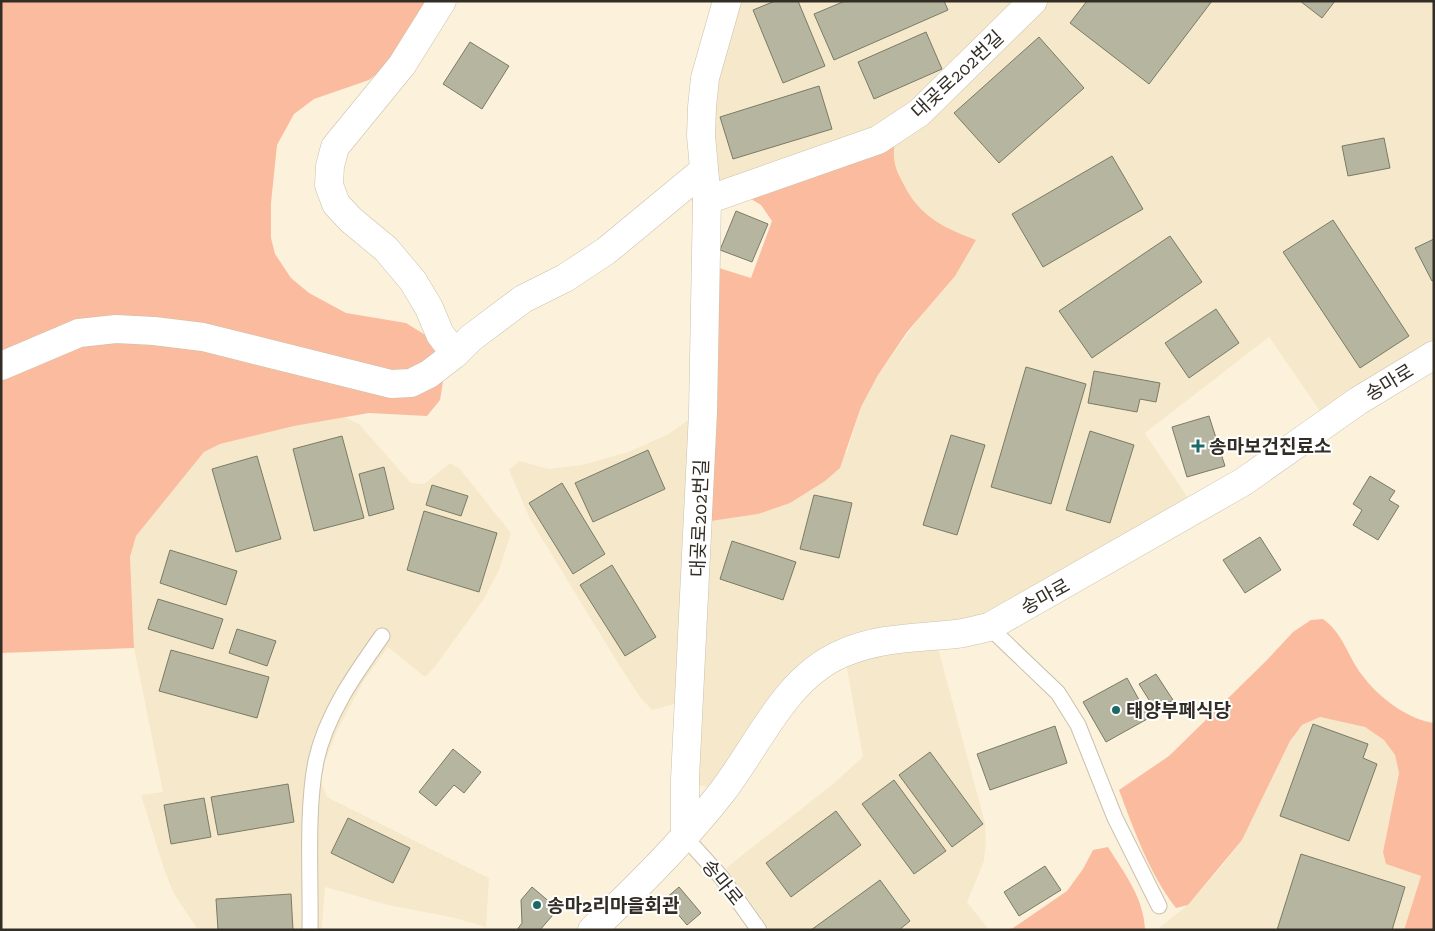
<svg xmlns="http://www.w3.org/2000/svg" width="1435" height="931" font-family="'Zilla Slab','Noto Sans KR',serif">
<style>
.built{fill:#f6e9cb}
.green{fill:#fbbb9e}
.building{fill:#b6b6a0;stroke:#7a7b65}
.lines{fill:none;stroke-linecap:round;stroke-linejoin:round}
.lane-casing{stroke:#cac0ab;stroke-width:17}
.street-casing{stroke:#cac0ab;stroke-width:29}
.lane{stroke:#fff;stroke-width:15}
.street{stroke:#fff;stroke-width:28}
.poi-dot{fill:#1c6967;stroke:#fff;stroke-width:2}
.labels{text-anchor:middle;stroke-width:4;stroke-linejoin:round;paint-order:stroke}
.street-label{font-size:19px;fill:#322e26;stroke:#fff}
.poi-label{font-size:19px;font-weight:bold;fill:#322e26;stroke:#fff;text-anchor:start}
</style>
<rect width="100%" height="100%" fill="#fcf2dc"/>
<g class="built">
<polygon points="740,1 1024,1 919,101 870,131 718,183 713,127 719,69"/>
<polygon points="1048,1 1434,1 1434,340 1320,411 1269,337 1145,433 1190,501 993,611 968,619 868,630 839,639 806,659 783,683 713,784 707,787 699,785 697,778 711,521 758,514 847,452 861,407 878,375 975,240 951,230 929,217 911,201 892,157 895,143 915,129"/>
<polygon points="345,417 360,425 411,483 424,484 450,463 460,469 511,533 499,570 484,599 434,668 425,677 388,647 363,682 337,731 325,762 321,782 327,797 489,878 486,927 455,918 388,905 325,887 322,930 198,930 174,894 164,869 141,795 163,792 134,648 130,557 136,536 204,452 220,444 294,426"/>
<polygon points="691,418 680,689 674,704 652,710 640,697 621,668 530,519 509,470 519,461 549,469 582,465 628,452 667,435"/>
<polygon points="937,644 985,823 986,842 984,861 967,902 989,930 770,930 726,868 834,783 863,757 846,664 867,656"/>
<polygon points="1320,717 1365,727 1384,740 1395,755 1399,773 1383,852 1386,864 1421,876 1404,930 1156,930 1188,905 1221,867 1242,840 1290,741 1302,725"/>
</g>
<g class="green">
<polygon points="1,1 428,1 389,64 369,80 314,99 294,114 277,145 271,203 271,238 275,254 291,278 309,293 346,313 406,323 427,336 442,356 444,375 440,400 427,416 369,413 294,426 220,444 204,452 136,536 130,557 134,648 1,653"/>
<path d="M895,143C892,160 895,167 903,183C919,216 942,227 976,240L955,276L907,332L878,375L861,407L840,468L825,481L790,503L758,514L711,521L719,268L751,278L772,221L761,205L748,197Z"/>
<path d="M1323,619C1343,633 1348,657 1362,675C1378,697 1407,719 1434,723V930H1404L1421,876L1386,864L1383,852L1399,773L1395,755L1384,740L1365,727L1320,717L1302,725L1290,741L1242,840L1188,905L1176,908C1150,875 1134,830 1119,790L1169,756L1266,661L1293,632L1311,620Z"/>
<path d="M1108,847C1124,873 1144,898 1145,930H1010L1067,891L1083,869L1093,850Z"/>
</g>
<g class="building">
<polygon points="775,1 798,1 825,66 783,83 753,10"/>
<polygon points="845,1 944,1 948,10 834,60 814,14"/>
<polygon points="1087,1 1212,1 1149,84 1070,23"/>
<polygon points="1300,1 1335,1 1322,18"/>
<polygon points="926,32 942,69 874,99 858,62"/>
<polygon points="1039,37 1084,88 999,163 954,113"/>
<polygon points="470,42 509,66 482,109 443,84"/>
<polygon points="819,86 832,129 733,159 720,117"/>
<polygon points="1384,138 1390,168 1348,176 1342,146"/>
<polygon points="1112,156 1143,209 1043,267 1012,214"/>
<polygon points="736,211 768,224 752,262 720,250"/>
<polygon points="1333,220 1409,336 1360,368 1283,252"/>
<polygon points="1170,236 1202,282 1092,358 1059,311"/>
<polygon points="1434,239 1434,280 1432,281 1415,248"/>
<polygon points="1216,309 1239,343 1189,378 1165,343"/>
<polygon points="1026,367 1086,384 1051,504 991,487"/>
<polygon points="1094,371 1160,383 1156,402 1140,399 1137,412 1088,403"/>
<polygon points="1209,416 1225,466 1187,477 1172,427"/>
<polygon points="1090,431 1134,445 1110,523 1066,510"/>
<polygon points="951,435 985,445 957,535 923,525"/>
<polygon points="342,436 364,518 314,531 293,449"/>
<polygon points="648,450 665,489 593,522 575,483"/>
<polygon points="257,456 281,539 236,552 212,469"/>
<polygon points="384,467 394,509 369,516 359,474"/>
<polygon points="1370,476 1395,491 1389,500 1399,506 1378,540 1353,525 1362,510 1353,504"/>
<polygon points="562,483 605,554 573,574 529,503"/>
<polygon points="432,485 468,496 461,516 426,505"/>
<polygon points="814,495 852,503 839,558 800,549"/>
<polygon points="424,511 497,533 479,592 407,570"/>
<polygon points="1260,537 1281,570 1245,593 1223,560"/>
<polygon points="732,541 796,562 783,600 720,579"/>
<polygon points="170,550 237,571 226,605 160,583"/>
<polygon points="612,565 656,637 625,656 580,585"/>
<polygon points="158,599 223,619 213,649 148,629"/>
<polygon points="237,629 276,641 267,666 229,653"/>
<polygon points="171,650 269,677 257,718 159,691"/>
<polygon points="1156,674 1173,700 1156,711 1139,684"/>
<polygon points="1127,678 1149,718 1106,742 1083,702"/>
<polygon points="1313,724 1368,744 1363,758 1377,764 1349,841 1280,816"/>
<polygon points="1055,726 1067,763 990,790 977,754"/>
<polygon points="453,749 481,772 464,793 454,785 436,806 419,792"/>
<polygon points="930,752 983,824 952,847 899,775"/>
<polygon points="894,780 946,851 914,874 862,804"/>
<polygon points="288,784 294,822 218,835 211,797"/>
<polygon points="204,798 211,837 171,844 164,805"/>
<polygon points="836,811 861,845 791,897 766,863"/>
<polygon points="348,818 410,848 393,883 331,853"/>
<polygon points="1301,854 1405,887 1392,930 1277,930"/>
<polygon points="1045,866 1061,890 1019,916 1004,892"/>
<polygon points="880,880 910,921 899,930 811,930"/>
<polygon points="532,887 558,909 540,930 517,930 522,923 521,900"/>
<polygon points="679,887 701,913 687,925 665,899"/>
<polygon points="291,894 293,930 218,930 216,899"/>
</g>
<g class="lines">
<g class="lane-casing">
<g id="lane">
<polyline points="989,627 1058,693 1078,725 1115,818 1159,906"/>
<polyline points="685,837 722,878 759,930"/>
<path d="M310,930C311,878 306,811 316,761C326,715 355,674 382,636"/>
</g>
</g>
<g class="street-casing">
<g id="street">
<polyline points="442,1 402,65 335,147 330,166 329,185 336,204 351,220 386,249 413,281 429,308 440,334 455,354 471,338 523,299 565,278 606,251 704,170"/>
<polyline points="707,200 878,140 919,113 1033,1"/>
<polyline points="1,366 79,333 116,329 154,331 203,337 391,384 411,383 429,374 455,354"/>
<polyline points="685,837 685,779 703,412 707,200 701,136 702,107 705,78 727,1"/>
<path d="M592,930C638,887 683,842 722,792C758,746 784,679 841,654C879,637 917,638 956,634C967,633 979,629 989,627L1243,482L1358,401L1434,355"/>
</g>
</g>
<use href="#lane" class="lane"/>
<use href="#street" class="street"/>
</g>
<g class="poi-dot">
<path d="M1195.5 438.5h5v5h5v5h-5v5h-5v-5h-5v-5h5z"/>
<circle cx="1116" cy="710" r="5"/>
<circle cx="537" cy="905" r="5"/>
</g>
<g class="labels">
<g class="street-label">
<text transform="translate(957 74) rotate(-43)" y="7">대곶로202번길</text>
<text transform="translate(1389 382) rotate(-31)" y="7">송마로</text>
<text transform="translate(699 518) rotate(-88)" y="7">대곶로202번길</text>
<text transform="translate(1045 596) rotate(-29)" y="7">송마로</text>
<text transform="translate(723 882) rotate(51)" y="7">송마로</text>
</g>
<g class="poi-label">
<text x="1209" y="453">송마보건진료소</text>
<text x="1126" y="717">태양부페식당</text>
<text x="547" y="912">송마2리마을회관</text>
</g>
</g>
<rect width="1435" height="931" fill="none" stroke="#322e26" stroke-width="5"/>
</svg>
